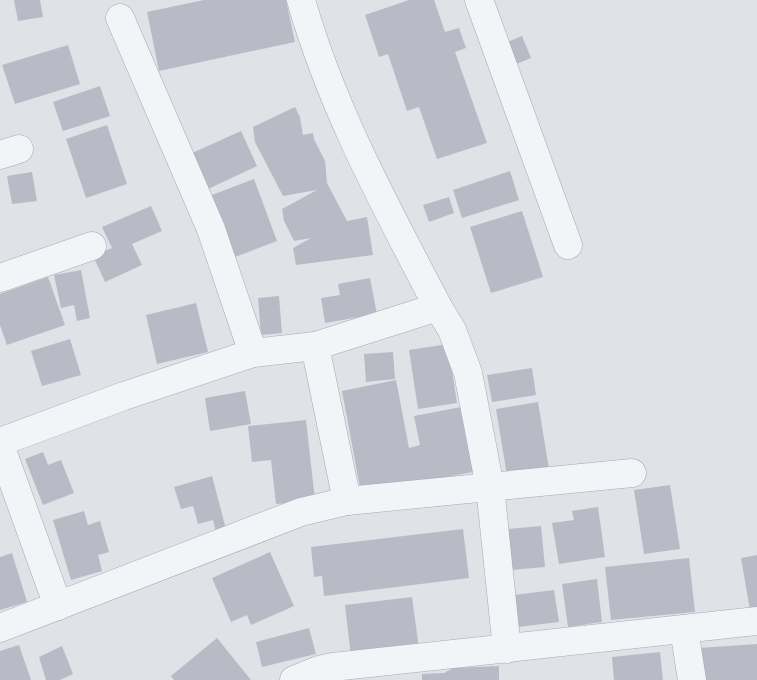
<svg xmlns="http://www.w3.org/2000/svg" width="757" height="680" font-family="Cabin,sans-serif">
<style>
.building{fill:#b8bbc5}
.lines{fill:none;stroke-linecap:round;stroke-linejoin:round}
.street-casing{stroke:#a6a9b2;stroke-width:29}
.street{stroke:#f2f4f7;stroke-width:28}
</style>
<rect width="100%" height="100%" fill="#e0e2e8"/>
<g class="building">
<polygon points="14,0 40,0 43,17 18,21"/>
<polygon points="204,0 286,0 295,42 159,71 147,12"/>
<polygon points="409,0 434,0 445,32 459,28 466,48 455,52 487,143 437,159 419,107 407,111 388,54 379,57 365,15"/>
<polygon points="522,36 531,58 509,67 500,45"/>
<polygon points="68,45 80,84 15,104 2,65"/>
<polygon points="100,86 110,116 63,131 53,102"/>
<polygon points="295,107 300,117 303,135 313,133 314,139 325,161 327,183 347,221 367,217 373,255 296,265 293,248 311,238 294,241 284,221 282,209 317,190 283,196 255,142 253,127"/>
<polygon points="107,125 127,184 86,198 66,139"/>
<polygon points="241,131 257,166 206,190 190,154"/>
<polygon points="510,171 519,200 462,218 453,190"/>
<polygon points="32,172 37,201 12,204 7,176"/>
<polygon points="254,179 277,241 227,260 204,198"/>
<polygon points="449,197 454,213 429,222 423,205"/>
<polygon points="151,206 162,231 132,244 142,265 105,282 93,256 112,248 102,227"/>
<polygon points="522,211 543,277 491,293 470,227"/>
<polygon points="81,270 90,318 77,321 74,305 61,308 54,275"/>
<polygon points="48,277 65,325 7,345 0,325 0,294"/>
<polygon points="370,278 377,314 325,323 321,298 340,295 338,284"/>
<polygon points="279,296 282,333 261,335 258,298"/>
<polygon points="196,303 208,352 157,364 146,315"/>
<polygon points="70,339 81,375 42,386 31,351"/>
<polygon points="448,344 457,403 418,409 409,350"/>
<polygon points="393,352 395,379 366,382 364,354"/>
<polygon points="532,368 536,395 492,402 487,375"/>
<polygon points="396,380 409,448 420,445 414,416 461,407 473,472 361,493 342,391"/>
<polygon points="245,391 251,424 210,431 205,398"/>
<polygon points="538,402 549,469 507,476 496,409"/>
<polygon points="306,420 315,500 276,504 271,460 252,462 248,426"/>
<polygon points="43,452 48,465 61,460 74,493 43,505 25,459"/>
<polygon points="212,476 226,529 216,532 213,520 198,524 193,506 181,509 174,487"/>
<polygon points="670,485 680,549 644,554 634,490"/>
<polygon points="598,507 605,557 559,564 552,523 574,520 572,511"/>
<polygon points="84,511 88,525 100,521 109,552 98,555 102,571 71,580 53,520"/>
<polygon points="541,526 545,567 511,570 507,529"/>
<polygon points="463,529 469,578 324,596 322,576 314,577 311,547"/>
<polygon points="270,552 294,606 251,625 247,615 231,622 212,578"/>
<polygon points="12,553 27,602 0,610 0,557"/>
<polygon points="757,555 757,609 750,610 741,558"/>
<polygon points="689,558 695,612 611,620 605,567"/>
<polygon points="597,579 602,622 568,627 562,584"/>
<polygon points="554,590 559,622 518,627 514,595"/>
<polygon points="412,597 419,649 351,657 345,605"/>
<polygon points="309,628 316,654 262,667 256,642"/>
<polygon points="217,638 251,680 174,680 171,676"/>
<polygon points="757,644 757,680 701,680 699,648"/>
<polygon points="19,645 31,680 0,680 0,651"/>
<polygon points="62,646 73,674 60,680 46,680 39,657"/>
<polygon points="660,652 663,680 614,680 612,657"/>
<polygon points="499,666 499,680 422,680 422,674 444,673 453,668"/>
</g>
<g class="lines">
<g class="street-casing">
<g id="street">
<path d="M301,0C332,109 386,207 438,307L452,330L468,373L490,487L507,649"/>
<polyline points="479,0 568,245"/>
<polyline points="120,18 211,229 253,353 315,346 347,501"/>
<polyline points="0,155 19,149"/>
<polyline points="0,278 92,246"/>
<polyline points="315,346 438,307"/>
<polyline points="0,442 124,396 253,353"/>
<polyline points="0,445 58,606"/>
<polyline points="0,628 301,512 347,501 632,473"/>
<polyline points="684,629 692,680"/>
<polyline points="294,680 319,670 333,667 757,621"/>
</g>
</g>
<use href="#street" class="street"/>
</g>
</svg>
